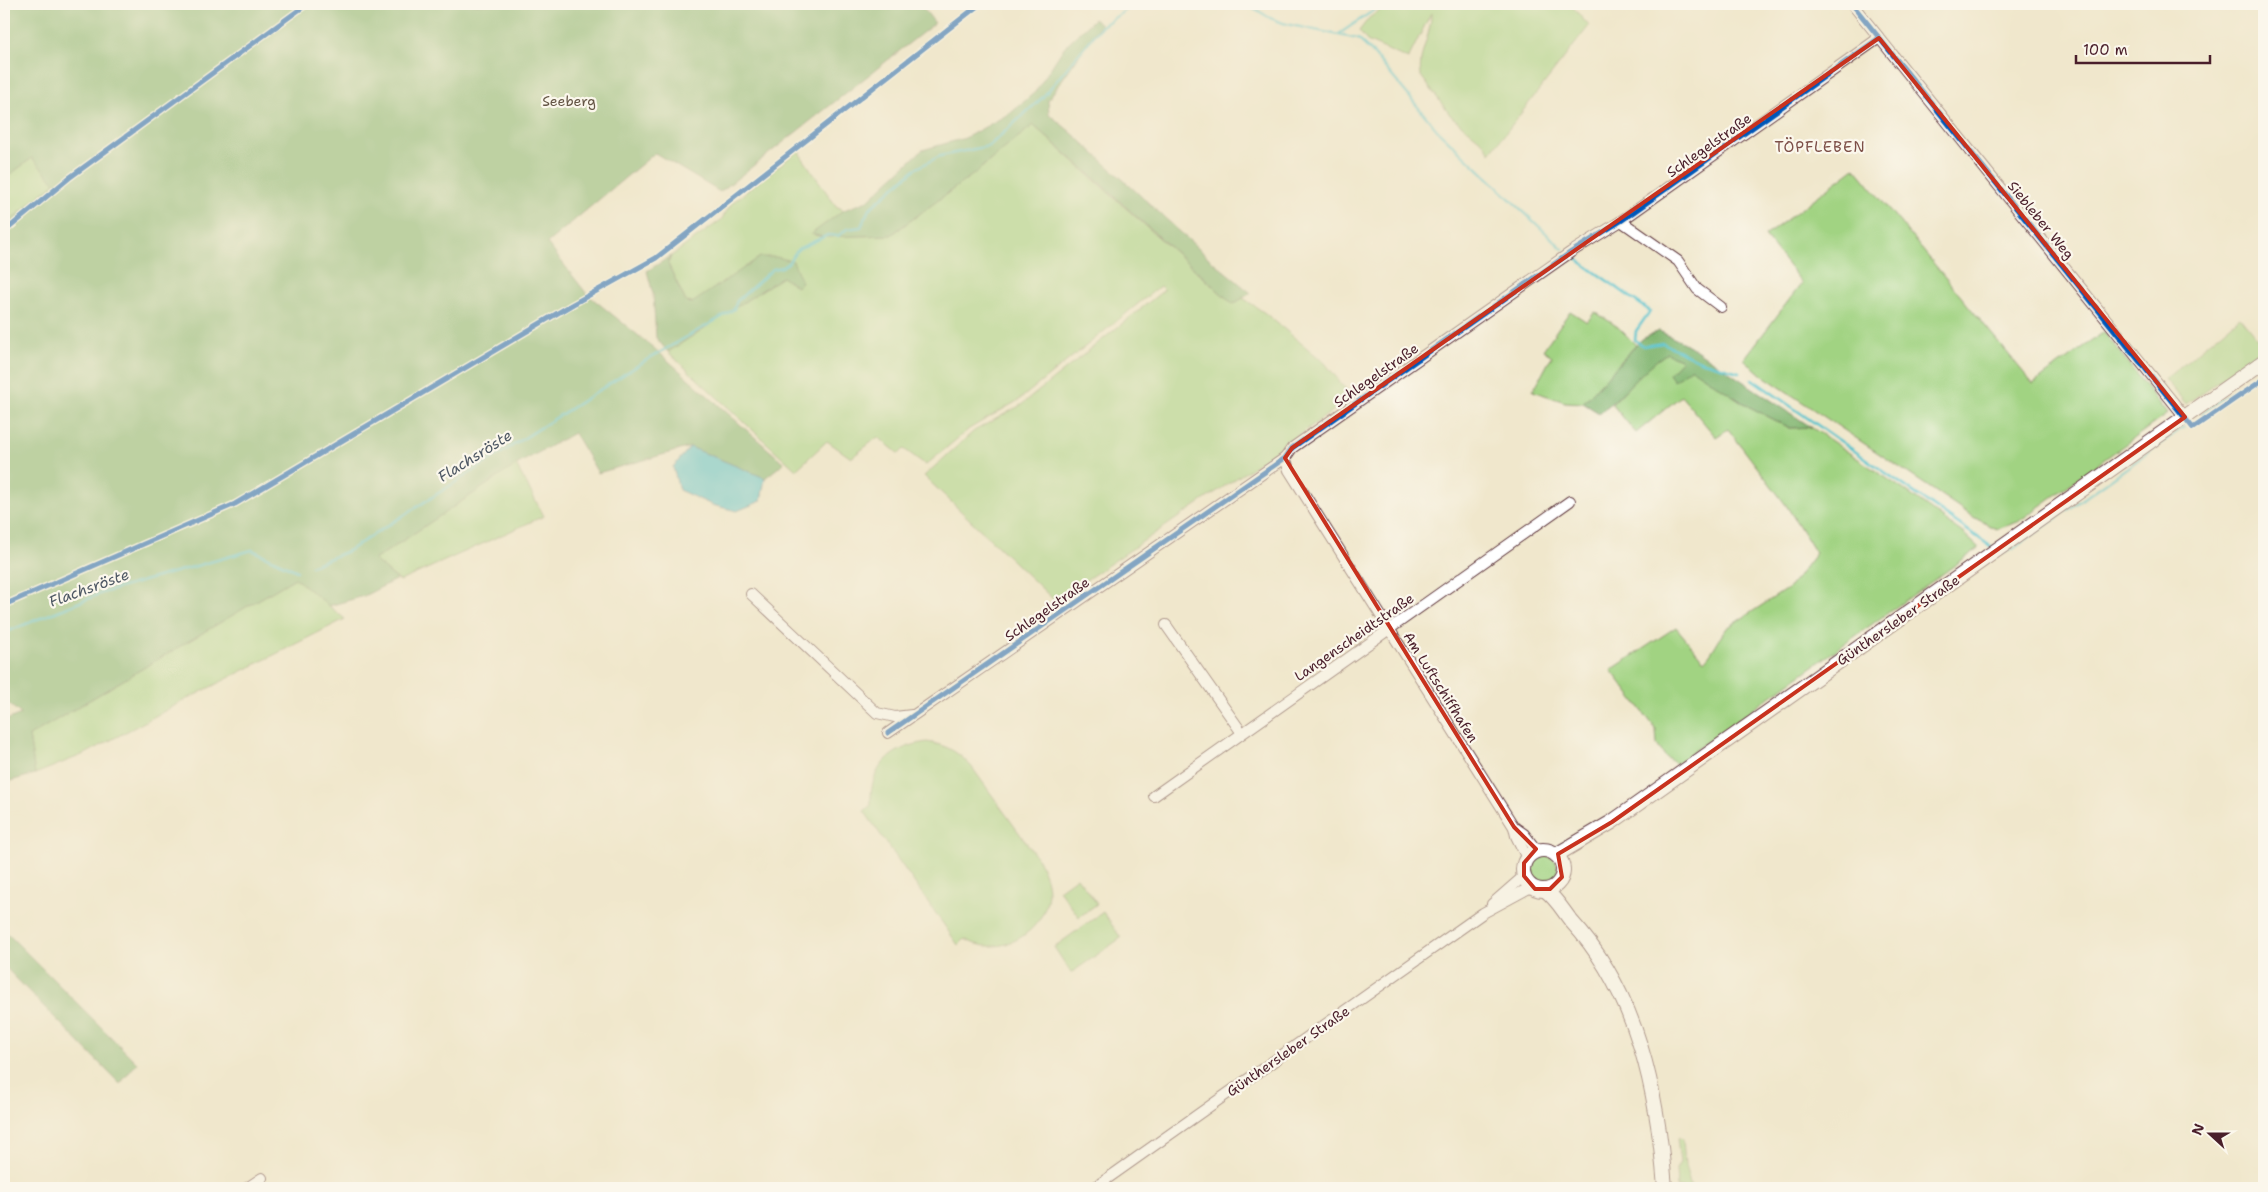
<svg xmlns="http://www.w3.org/2000/svg" width="2268" height="1192" font-family="'Shantell Sans',sans-serif">
<style>
.green{fill:#a1d382;stroke:#767956}
.forest{fill:#80b570;stroke:#656a4e}
.water{fill:#56c3ce;stroke:#50717c}
.lines{fill:none;stroke-linecap:round;stroke-linejoin:round}
.stream{stroke:#56c3ce;stroke-width:2.5}
.street-casing{stroke:#633d43;stroke-width:12}
.secondary-casing{stroke:#633d43;stroke-width:16}
.street{stroke:#fff;stroke-width:10}
.secondary{stroke:#fff;stroke-width:14}
.cycleway-casing{stroke:#fbf7ec;stroke-width:8}
.cycleway{stroke:#0057b8;stroke-width:5}
.marked{fill:none;stroke:#c8321e;stroke-width:4;stroke-linejoin:round}
.labels{text-anchor:middle;stroke-width:4.5;stroke-linejoin:round;paint-order:stroke}
.park-label{font-size:14px;fill:#645545;stroke:#fbf7ec}
.street-label{font-size:14px;fill:#4a1f2b;stroke:#fbf7ec}
.neighbourhood-label{font-size:15px;letter-spacing:1px;fill:#7d4f48;stroke:#fbf7ec}
.water-label{font-size:15px;font-style:italic;fill:#4e5864;stroke:#fbf7ec}
</style>
<rect width="100%" height="100%" fill="#fbf7ec"/>
<filter id="ink" filterUnits="userSpaceOnUse"><feTurbulence type="fractalNoise" baseFrequency=".02" numOctaves="2"/><feDisplacementMap in="SourceGraphic" scale="10" xChannelSelector="R" yChannelSelector="G"/><feConvolveMatrix kernelMatrix="1 2 1 2 8 2 1 2 1" color-interpolation-filters="sRGB"/></filter>
<filter id="wash" filterUnits="userSpaceOnUse"><feTurbulence type="fractalNoise" baseFrequency=".0096" numOctaves="4" result="noise"/><feDisplacementMap in="SourceGraphic" scale="20" xChannelSelector="R" yChannelSelector="G"/><feGaussianBlur stdDeviation="1.12" result="paint"/><feColorMatrix in="noise" values="0 0 0 0 0 0 0 0 0 0 0 0 0 0 0 0 0 1.4 0 .05"/><feComposite in="paint" operator="in"/></filter>
<g filter="url(#wash)">
<rect width="100%" height="100%" fill="#f0e7cc"/>
<g class="green">
<path d="M1389,4H1567L1571,5L1589,26L1490,153L1483,142L1451,116L1421,76C1417,54 1432,35 1431,13L1408,59L1367,41L1359,31L1369,18Z"/>
<polygon points="1033,125 1233,304 1243,298 1265,313 1325,363 1352,397 1281,448 1055,601 924,476 974,431 1021,405 1164,290 1160,286 1019,400 969,429 926,465 904,449 899,454 878,437 851,458 827,441 796,470 668,352 782,277 797,287 792,261 692,303 686,302 668,264 671,256 721,220 732,203 800,149 800,154 836,206 844,210 812,234 823,237 891,235 975,173"/>
<polygon points="32,158 56,183 4,226 4,179"/>
<polygon points="1855,168 2033,384 2104,332 2167,414 2018,522 1997,529 1975,518 1762,375 1744,359 1802,283 1765,236"/>
<polygon points="1570,311 1587,322 1595,312 1618,327 1636,345 1583,403 1565,402 1533,391 1552,356 1543,350"/>
<polygon points="2240,317 2264,347 2264,350 2186,404 2165,379"/>
<path d="M1667,353L1682,360L1748,406L1790,428L1811,427L1904,490L1964,534L1979,548L1676,764L1665,756L1657,745L1656,729L1611,670L1676,627L1704,661C1714,651 1718,639 1727,628L1790,587L1816,553L1786,505L1728,429L1716,437L1681,396L1636,433L1612,404L1648,366Z"/>
<polygon points="516,465 544,516 400,581 374,560"/>
<polygon points="295,578 345,619 183,701 87,753 35,774 29,736"/>
<path d="M927,742C946,745 957,751 971,766L1038,859C1043,870 1048,880 1048,892C1047,932 999,960 965,939L958,945L864,811L871,805C869,767 891,747 927,742Z"/>
<circle cx="1543" cy="870" r="15"/>
<polygon points="1077,877 1097,904 1079,917 1059,890"/>
<polygon points="1103,912 1121,938 1071,973 1054,947"/>
<polygon points="1677,1138 1683,1139 1685,1165 1691,1188 1677,1188 1676,1169 1680,1163"/>
</g>
<g class="forest">
<polygon points="4,4 920,4 935,23 720,192 655,153 547,243 587,294 655,349 784,463 765,478 690,447 598,473 574,433 516,465 374,560 397,579 364,596 329,606 295,578 29,736 35,774 4,783 4,721 21,714 4,700 4,226 55,183 32,158 4,179"/>
<polygon points="1094,19 1101,24 1048,100 1049,114 1072,133 1211,260 1251,293 1233,304 1095,179 1033,125 975,173 891,235 823,237 811,234 844,210 867,201 922,150 965,138 1012,112 1035,92 1065,46"/>
<polygon points="671,256 668,264 686,302 692,303 760,257 776,257 793,261 802,282 797,287 782,277 668,352 656,338 653,294 647,271"/>
<path d="M1659,331L1690,346L1811,427L1790,428L1748,406L1691,368L1674,381L1669,374L1682,360L1667,353C1641,370 1624,395 1599,413L1583,403L1642,339Z"/>
<polygon points="4,930 137,1063 120,1084 4,966"/>
</g>
<polygon class="water" points="690,447 765,478 761,501 737,511 712,505 679,490 673,467"/>
<g class="lines">
<g class="stream">
<polyline points="1247,4 1270,18 1286,24 1358,39 1372,52 1438,131 1563,249"/>
<polyline points="1339,34 1383,4"/>
<polyline points="1575,258 1650,311 1636,331 1635,340 1643,346 1663,343 1700,361 1739,372"/>
<polyline points="1752,379 1993,548"/>
<polyline points="2202,413 2264,370"/>
<polyline points="2001,554 2013,549 2184,427"/>
<polyline points="311,566 348,551 648,359 720,318 734,309 737,301 765,276 773,269 782,267 788,263 798,249 828,235 838,236 847,229 861,227 869,209 915,169 940,156 989,146 1042,98 1102,26 1135,4"/>
<polyline points="4,633 102,593 252,550 297,571"/>
</g>
</g>
</g>
<g filter="url(#ink)">
<g class="lines">
<g class="street-casing">
<g id="street">
<polyline points="1852,4 2185,417"/>
<polyline points="1621,221 1678,261 1697,289 1721,307"/>
<polyline points="1285,458 1289,470 1514,827 1516,836 1527,858"/>
<polyline points="751,594 877,713 895,717 912,715"/>
<polyline points="1166,625 1242,733"/>
<polyline points="888,733 1285,458 1292,448 1571,252 1621,221 1879,38"/>
<polyline points="1154,796 1570,501"/>
<polyline points="1514,827 1524,834 1537,851"/>
<polyline points="1492,904 1524,876"/>
<polyline points="247,1188 262,1178"/>
<polyline points="1094,1188 1483,913 1531,887"/>
</g>
</g>
<g class="secondary-casing">
<g id="secondary">
<circle cx="1543" cy="870" r="20"/>
<polyline points="1556,855 1612,822 2264,361"/>
<path d="M1545,890C1557,899 1563,911 1572,922C1638,994 1658,1094 1665,1188"/>
</g>
</g>
<use href="#street" class="street"/>
<use href="#secondary" class="secondary"/>
<g class="cycleway-casing">
<g id="cycleway">
<polyline points="1852,4 2193,428 2264,379"/>
<polyline points="4,232 69,178 307,4"/>
<polyline points="4,605 235,504 573,304 656,258 980,4"/>
<polyline points="888,733 1285,458 1292,448 1571,252 1621,221 1879,38"/>
</g>
</g>
<use href="#cycleway" class="cycleway"/>
</g>
</g>
<path d="M0 0H2268V1192H0ZM1879,38L2185,417L1612,822L1558,854L1562,877L1550,889H1535L1524,876V863L1536,849L1514,827L1285,458L1292,448Z" fill="#f0e7cc" fill-opacity=".55" fill-rule="evenodd"/>
<path class="marked" d="M1879,38L2185,417L1612,822L1558,854L1562,877L1550,889H1535L1524,876V863L1536,849L1514,827L1285,458L1292,448Z"/>
<g class="labels">
<g class="park-label">
<text x="569" y="106">Seeberg</text>
</g>
<g class="street-label">
<text transform="translate(1709 145) rotate(-35)" y="5">Schlegelstraße</text>
<text transform="translate(2041 220) rotate(51)" y="5">Siebleber Weg</text>
<text transform="translate(1376 375) rotate(-35)" y="5">Schlegelstraße</text>
<text transform="translate(1047 609) rotate(-35)" y="5">Schlegelstraße</text>
<text transform="translate(1898 620) rotate(-35)" y="5">Günthersleber Straße</text>
<text transform="translate(1354 637) rotate(-35)" y="5">Langenscheidtstraße</text>
<text transform="translate(1441 687) rotate(58)" y="5">Am Luftschiffhafen</text>
<text transform="translate(1288 1051) rotate(-35)" y="5">Günthersleber Straße</text>
</g>
<g class="neighbourhood-label">
<text x="1820" y="152">TÖPFLEBEN</text>
</g>
<g class="water-label">
<text transform="translate(475 456) rotate(-32)" y="5">Flachsröste</text>
<text transform="translate(89 588) rotate(-20)" y="5">Flachsröste</text>
</g>
</g>
<rect width="2268" height="1192" fill="none" stroke="#fbf7ec" stroke-width="20"/>
<g transform="translate(2210 1134) rotate(291)" stroke="#fbf7ec" stroke-width="4" paint-order="stroke">
<path d="M0-4L9 19L0 12L-9 19Z" fill="#4a1f2b"/>
<text y="-8" font-size="14" font-weight="bold" text-anchor="middle" fill="#4a1f2b">N</text>
</g>
<path d="M2076 55v8h134v-8" fill="none" stroke="#4a1f2b" stroke-width="2.5"/>
<text x="2083" y="55" font-size="15" fill="#4a1f2b" stroke="#fbf7ec" stroke-width="4" paint-order="stroke">100 m</text>
</svg>
